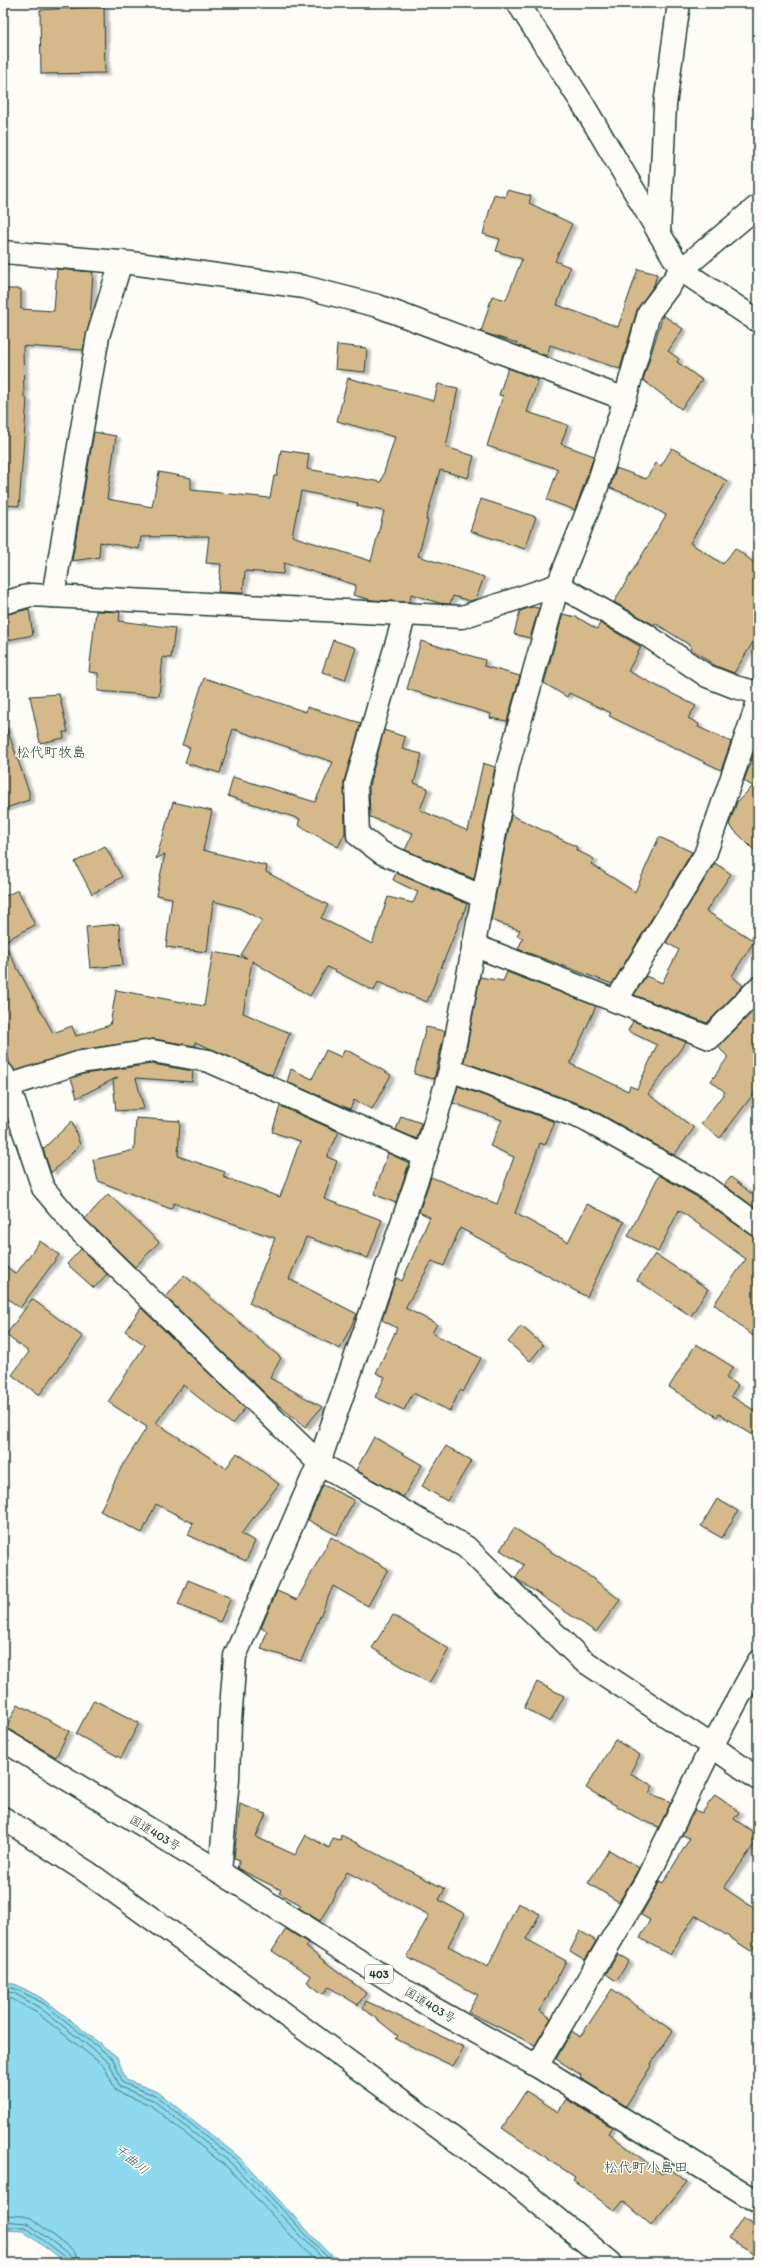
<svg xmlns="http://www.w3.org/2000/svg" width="761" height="2266" font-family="Itim,'Klee One',sans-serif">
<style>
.water{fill:#8dd9ed;stroke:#619ba3}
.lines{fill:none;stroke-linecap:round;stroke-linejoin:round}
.shore{stroke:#4b7b7e;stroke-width:1}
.building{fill:#d5b98a;stroke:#1f3d34;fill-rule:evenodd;filter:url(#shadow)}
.minor-casing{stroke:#1f3d34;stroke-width:25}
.trunk-casing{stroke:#1f3d34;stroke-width:25}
.minor{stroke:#fdfcf7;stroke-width:22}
.trunk{stroke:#fdfcf7;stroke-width:22}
.labels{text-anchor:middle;stroke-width:3;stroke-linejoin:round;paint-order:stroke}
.shield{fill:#fdfcf7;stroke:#62766e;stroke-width:1}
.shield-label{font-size:11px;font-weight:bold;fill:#1f3d34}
.street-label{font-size:12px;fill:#1f3d34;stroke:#fdfcf7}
.water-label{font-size:13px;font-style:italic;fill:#355c59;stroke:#fdfcf7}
.quarter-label{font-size:14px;fill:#1f3d34;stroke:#fdfcf7}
</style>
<defs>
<filter id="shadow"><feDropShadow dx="4.5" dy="2.5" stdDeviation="1" flood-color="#0004"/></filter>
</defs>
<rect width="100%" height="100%" fill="#fdfcf7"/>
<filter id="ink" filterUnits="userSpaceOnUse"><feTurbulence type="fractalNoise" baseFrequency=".025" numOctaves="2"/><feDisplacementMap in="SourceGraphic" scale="8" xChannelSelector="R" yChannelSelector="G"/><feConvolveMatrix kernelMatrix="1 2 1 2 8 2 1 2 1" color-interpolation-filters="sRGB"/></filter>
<g filter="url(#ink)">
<polygon class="water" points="3,1981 17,1985 45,2000 117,2057 126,2080 158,2092 239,2157 328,2253 344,2263 66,2263 23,2231 3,2230"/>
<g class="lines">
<g class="shore">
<polyline points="3,1986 16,1989 43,2003 113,2059 123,2083 156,2096 236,2160 325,2255 336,2263"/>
<polyline points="3,1991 14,1993 40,2008 109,2062 120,2087 153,2100 232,2164 327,2263"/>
<polyline points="3,1997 12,1999 37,2013 104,2066 116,2091 150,2105 228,2168 317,2263"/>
<polyline points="3,2215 23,2216 31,2218 74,2251 79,2263"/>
<polyline points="3,2221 27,2223 69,2254 73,2263"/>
<polyline points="3,2227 25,2227 66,2258 68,2263"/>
</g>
</g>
<g class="building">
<polygon points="104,6 105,73 41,74 40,10"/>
<polygon points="507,190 531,196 529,203 572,224 555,261 570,267 557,305 618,327 638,269 657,274 654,285 637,310 620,369 550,345 547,356 516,345 517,343 481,332 492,296 506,300 522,259 496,251 500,239 483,234 494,194 505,197"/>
<polygon points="57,269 93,272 90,320 83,350 23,346 24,398 27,399 19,506 3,505 3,289 21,289 21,309 54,311"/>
<polygon points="663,315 683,329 668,351 679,359 677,362 702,380 681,409 643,380"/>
<polygon points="337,345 367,348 365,372 335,369"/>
<polygon points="508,368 538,380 527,412 568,425 561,444 594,456 575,510 547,500 558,469 487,446 503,396 499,395"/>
<path d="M348,378L434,401L438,384L458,388L446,447L474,456L468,478L440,470L426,520H428L418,556L484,577L476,599L470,601L453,596L450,604L439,603L411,594L410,602L372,600L353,595L356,585L284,563L283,574L245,571L243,593L218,592L221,564L206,563L209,536L141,537L139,549L100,542L99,557L72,561L94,432L116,436L107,499L152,507L159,472L191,478V490L270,498L274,476H277L281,450L309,454L307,469L381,482L395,437L337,421ZM301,491L358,503L357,506L384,511L371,561L292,536Z"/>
<polygon points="672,448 727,481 690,543 723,564 735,548 758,566 758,634 734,673 716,666 690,648 691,646 655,623 654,625 614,602 666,515 635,497 610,488 616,468 646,479 656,463 661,466"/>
<polygon points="481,499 536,517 525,549 470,531"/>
<polygon points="532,607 539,608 530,638 514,634 520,611"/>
<polygon points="29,609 33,635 3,641 3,615"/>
<polygon points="96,611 120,612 119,621 175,628 171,658 163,657 159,696 98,691 98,673 89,672"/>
<polygon points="563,614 576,617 597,629 600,623 641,647 628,671 696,706 688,718 699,724 698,727 731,742 721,770 609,716 611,713 569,693 567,697 544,683"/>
<polygon points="333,640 356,648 345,680 322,672"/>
<polygon points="421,641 485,660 484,666 520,676 507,721 490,718 491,714 407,689"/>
<polygon points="204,678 306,712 307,707 361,723 344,781 345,833 338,847 298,825 300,819 228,796 233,777 315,802 333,762 233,729 220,773 185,763 190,747 182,745"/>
<polygon points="59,694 68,732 63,732 64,738 40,743 30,696"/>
<polygon points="3,726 6,726 29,792 29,800 3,809"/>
<polygon points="384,730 405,737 402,749 422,754 414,783 428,788 420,810 468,831 483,763 495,767 474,879 405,850 413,833 370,817 369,786"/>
<polygon points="754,753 758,755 758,854 729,825 737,802 753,786 744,781"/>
<polygon points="173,802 212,811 203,850 267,866 266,872 328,905 321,918 372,944 388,897 413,903 418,892 393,880 396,873 467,904 427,1002 378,982 374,991 327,967 310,996 252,961 243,1013 290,1033 272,1075 195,1042 195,1046 154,1039 79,1050 15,1071 10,1064 3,1040 3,897 18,890 35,925 3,942 53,1033 72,1026 76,1036 110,1025 116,990 204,1006 213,952 247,958 241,955 262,920 239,908 213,901 207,952 166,947 172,898 156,895 165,854 156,859"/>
<polygon points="511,815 577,847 576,850 594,859 591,864 635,892 659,837 692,852 612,984 518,949 523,938 517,936 520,930 491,920"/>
<polygon points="105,846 122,877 92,894 75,862"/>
<polygon points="715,863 731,874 706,911 754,941 732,976 743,986 707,1023 634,995 646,976 662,983 679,950 666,942"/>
<polygon points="119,924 123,965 90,968 86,927"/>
<polygon points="507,972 596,1006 570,1064 628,1091 630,1086 637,1089 657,1045 628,1031 633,1021 686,1042 648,1094 694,1128 674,1155 588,1107 464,1062 480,977 503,981"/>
<polygon points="758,1006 758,1088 720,1138 701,1124 725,1092 711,1081 728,1057 718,1047"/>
<polygon points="426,1027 445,1031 434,1079 414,1074"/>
<polygon points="345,1049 391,1075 372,1109 354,1100 350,1109 287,1082 291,1069 312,1079 326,1050 341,1057"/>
<polygon points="152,1064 193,1071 192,1082 136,1078 144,1109 116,1111 113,1081 118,1077 77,1098 71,1078 84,1074"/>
<polygon points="458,1086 555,1122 545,1145 540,1143 515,1213 568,1242 587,1204 624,1222 587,1297 460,1228 444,1266 432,1261 405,1308 437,1324 432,1333 481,1358 463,1392 460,1390 450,1411 413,1393 404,1410 375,1397 385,1377 376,1373 397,1328 382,1320 394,1283 397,1278 402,1281 430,1217 419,1212 431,1177 497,1204 514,1157 490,1146 502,1120 453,1103"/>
<polygon points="280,1106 339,1132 327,1157 337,1161 324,1199 382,1220 368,1258 306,1237 289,1279 357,1314 340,1349 249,1303 275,1238 174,1203 171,1209 98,1181 93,1160 134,1150 136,1118 180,1121 178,1156 225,1172 223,1177 280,1197 300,1141 272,1132"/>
<polygon points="401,1116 421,1123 417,1139 396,1130"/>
<polygon points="72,1121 80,1145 51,1173 43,1149"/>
<polygon points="388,1153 409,1163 396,1203 374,1194"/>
<polygon points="659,1175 697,1197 751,1235 758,1237 758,1340 714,1304 746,1259 679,1210 658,1252 628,1236"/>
<polygon points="731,1177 758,1199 758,1210 724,1185"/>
<polygon points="108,1194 159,1242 135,1267 85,1219"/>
<polygon points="40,1241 59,1255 20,1308 3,1295 3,1264 16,1274"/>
<polygon points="81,1249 107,1274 94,1288 67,1264"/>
<polygon points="655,1254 708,1289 691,1316 637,1280"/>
<polygon points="184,1275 281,1358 270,1378 322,1407 305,1427 270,1398 166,1297"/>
<polygon points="32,1299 83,1337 39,1395 12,1375 29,1352 6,1335"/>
<polygon points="141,1308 245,1408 232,1424 183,1385 156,1423 226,1468 237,1453 279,1484 241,1534 255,1541 246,1561 188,1535 193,1523 156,1504 142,1533 100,1511 121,1468 147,1427 108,1402 145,1345 125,1331"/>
<polygon points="521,1326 543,1345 530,1361 508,1342"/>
<polygon points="696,1344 733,1367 726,1378 738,1385 731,1396 758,1413 758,1438 719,1414 717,1417 669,1387"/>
<polygon points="374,1437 422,1465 403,1497 356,1470"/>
<polygon points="446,1446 471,1461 447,1501 422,1486"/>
<polygon points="323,1485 354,1500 337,1535 308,1520"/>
<polygon points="717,1499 738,1511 722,1538 701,1526"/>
<polygon points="514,1528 592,1578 620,1600 596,1632 515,1578 524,1565 500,1550"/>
<polygon points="331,1537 388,1569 368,1606 333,1586 301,1661 261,1649 267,1631 261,1628 277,1591 297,1600"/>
<polygon points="188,1580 231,1598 220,1622 178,1605"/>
<polygon points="393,1615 449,1649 429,1683 372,1648"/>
<polygon points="537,1682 564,1696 550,1722 524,1708"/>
<polygon points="94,1700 139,1723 121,1758 76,1734"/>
<polygon points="18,1704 69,1731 56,1757 6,1728"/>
<polygon points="615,1740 640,1755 630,1773 653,1786 649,1793 671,1802 659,1827 639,1819 586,1788"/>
<polygon points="715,1795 739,1812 734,1819 758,1835 758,1839 724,1888 758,1911 758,1941 751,1951 695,1915 670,1955 640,1938 650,1920 641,1915 660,1881 663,1883 690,1838 682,1835 694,1810 702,1813"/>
<polygon points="240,1804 266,1814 256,1837 295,1855 306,1835 329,1848 333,1838 340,1840 341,1835 445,1889 439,1900 465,1914 448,1946 488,1967 518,1903 540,1914 526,1939 566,1961 540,2011 551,2018 535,2045 468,2012 478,1995 407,1957 429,1915 347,1872 320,1921 299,1908 301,1905 279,1893 281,1890 237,1868 240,1860 234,1858"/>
<polygon points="609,1850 639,1868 619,1902 588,1883"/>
<polygon points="286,1929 308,1943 306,1947 366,1993 358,2005 329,1987 323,1994 307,1982 311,1976 272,1951"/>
<polygon points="580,1931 596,1941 585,1960 570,1951"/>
<polygon points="618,1954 629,1961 616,1981 606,1974"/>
<polygon points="612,1989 673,2031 650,2065 651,2066 626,2106 580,2078 581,2075 556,2059 572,2031 580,2037"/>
<polygon points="366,2001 464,2047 453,2066 396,2039 398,2036 363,2008"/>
<polygon points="526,2091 558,2112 566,2099 612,2127 608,2133 662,2174 668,2167 687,2182 651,2225 623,2201 615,2211 573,2180 575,2177 502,2128"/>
<polygon points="743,2217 758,2227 758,2256 729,2238"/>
</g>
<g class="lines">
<g class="minor-casing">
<g id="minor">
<polyline points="518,3 584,106 681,270 758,321"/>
<polyline points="659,233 665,105 679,3"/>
<polyline points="3,252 131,263 304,287 378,306 625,399"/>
<polyline points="53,596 98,336 121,262"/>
<polyline points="3,603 31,595 462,617 558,585 645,634 707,676 735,687 758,693"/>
<polyline points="405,614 356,784 358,835 382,853 483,897"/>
<polyline points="473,945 710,1038 758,988"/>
<polyline points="616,1001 705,855 758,702"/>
<polyline points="450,1070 584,1119 704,1186 758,1225"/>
<polyline points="3,1074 12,1096 43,1188 76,1227 319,1463 466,1547 581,1659 712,1746 758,1779"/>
<polyline points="8,1086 81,1062 152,1051 209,1061 425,1156"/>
<polyline points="3,1818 87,1872 243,1984 518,2186 611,2263"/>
<polyline points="220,1872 228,1779 230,1722 235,1656 319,1463 425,1156 450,1070 508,765 558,585 596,490 625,399 649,313 681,270 758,206"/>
<polyline points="537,2066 646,1881 712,1746 758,1662"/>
</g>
</g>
<g class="trunk-casing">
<polyline id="trunk" points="3,1740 220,1872 433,2008 537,2066 758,2202"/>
</g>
<use href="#minor" class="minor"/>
<use href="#trunk" class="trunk"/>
</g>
</g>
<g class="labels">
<rect class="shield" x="365" y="1965" width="28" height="18" rx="3"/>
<g class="shield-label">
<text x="379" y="1978">403</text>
</g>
<g class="street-label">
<text transform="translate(155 1833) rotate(31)" y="4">国道403号</text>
<text transform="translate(430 2005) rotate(31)" y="4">国道403号</text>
</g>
<g class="water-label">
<text transform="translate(132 2159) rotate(39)" y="5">千曲川</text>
</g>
<g class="quarter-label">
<text x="51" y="757">松代町牧島</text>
<text x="646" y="2172">松代町小島田</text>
</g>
</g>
<rect width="761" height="2266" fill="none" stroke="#fdfcf7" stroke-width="16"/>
<rect x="8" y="8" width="745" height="2250" fill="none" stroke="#1f3d34" stroke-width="1.5" filter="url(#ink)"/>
</svg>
